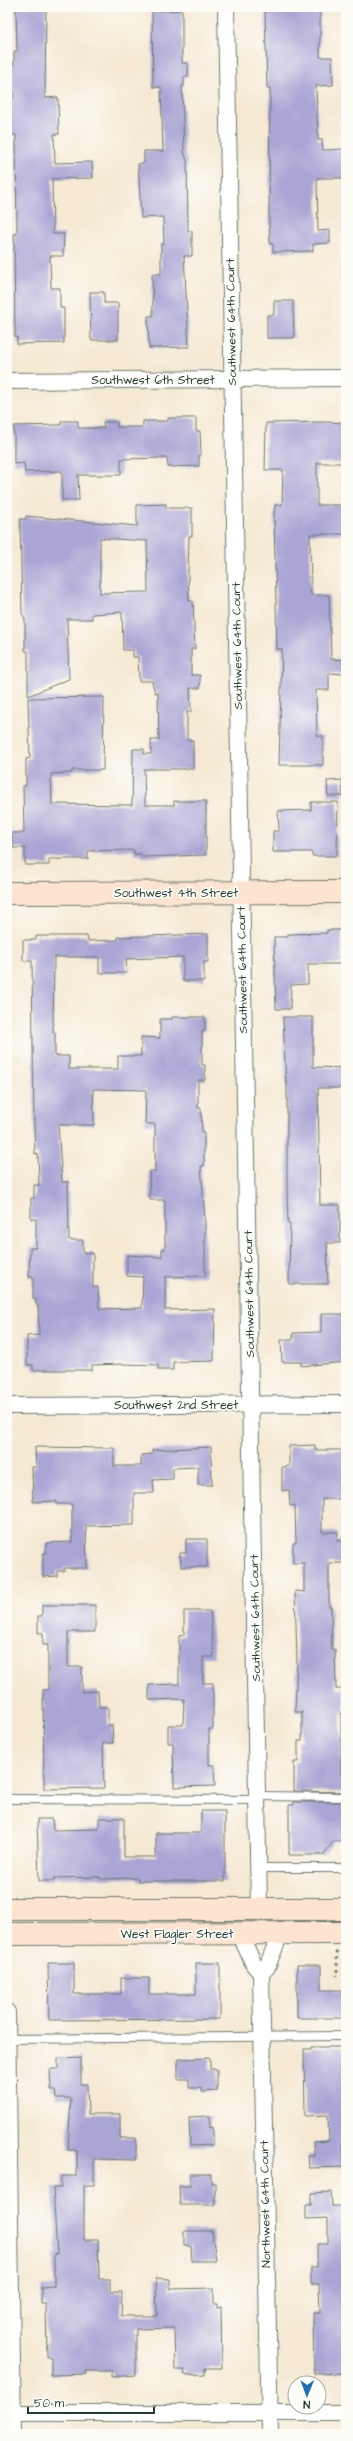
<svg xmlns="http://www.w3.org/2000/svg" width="353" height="2441" font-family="'Architects Daughter',sans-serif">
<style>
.building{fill:#aba5d5;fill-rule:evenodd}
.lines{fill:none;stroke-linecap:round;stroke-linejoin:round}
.lane-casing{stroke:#6a796c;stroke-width:10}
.street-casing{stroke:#6a796c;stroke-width:18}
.secondary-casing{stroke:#6a796c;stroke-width:24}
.path{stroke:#6a796c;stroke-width:2.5;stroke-dasharray:3 3;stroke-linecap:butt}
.lane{stroke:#fff;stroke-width:8}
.street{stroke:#fff;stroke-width:16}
.secondary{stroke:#fde4d1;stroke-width:22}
.labels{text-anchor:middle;stroke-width:3.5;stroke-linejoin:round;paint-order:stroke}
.street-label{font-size:12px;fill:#1f3d34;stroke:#fdfcf7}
</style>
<rect width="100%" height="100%" fill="#fdfcf7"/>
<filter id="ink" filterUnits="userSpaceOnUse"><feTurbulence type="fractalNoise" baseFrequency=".025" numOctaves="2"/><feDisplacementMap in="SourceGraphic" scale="8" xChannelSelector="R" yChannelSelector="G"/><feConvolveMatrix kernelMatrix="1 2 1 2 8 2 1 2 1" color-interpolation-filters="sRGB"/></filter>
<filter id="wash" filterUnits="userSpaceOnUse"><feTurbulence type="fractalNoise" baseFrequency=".012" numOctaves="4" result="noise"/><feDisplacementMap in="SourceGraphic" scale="16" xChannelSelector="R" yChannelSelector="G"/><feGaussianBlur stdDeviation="0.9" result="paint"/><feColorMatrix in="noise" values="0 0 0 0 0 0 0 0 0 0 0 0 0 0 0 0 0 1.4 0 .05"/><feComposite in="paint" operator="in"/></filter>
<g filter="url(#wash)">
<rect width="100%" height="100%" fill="#f5e9d4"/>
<g id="blocks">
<g class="building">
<polygon points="16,7 46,7 45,98 58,97 59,134 54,134 55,163 92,162 93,178 52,179 53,234 64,234 63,256 50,256 51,288 60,288 60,308 64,308 64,343 17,344 17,337 15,337 14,234 17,234 16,135 11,135 11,112 7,112 7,98 13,98 12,64 14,64 14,51 17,51"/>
<polygon points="293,7 320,7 320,57 332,57 333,85 316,86 318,140 322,140 323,150 346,149 346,178 317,178 318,231 330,230 330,243 313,244 313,251 273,252 273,244 270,244 269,217 270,88 267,88 265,10 293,9"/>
<polygon points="182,10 182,63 188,63 188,77 184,77 184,86 182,86 184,152 187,161 188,231 192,231 192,256 184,256 189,347 149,348 148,316 153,316 152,274 161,274 161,244 164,244 163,217 141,218 139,179 138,164 144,163 144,151 163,151 161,87 153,87 152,11"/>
<polygon points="90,292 104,292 104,303 118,303 118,340 91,340"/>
<polygon points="274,301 293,301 294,338 267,338 267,315 274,315"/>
<polygon points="168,418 196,418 196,431 200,431 201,455 199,455 199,466 168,467 167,458 121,459 121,475 78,475 79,500 62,500 62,471 25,472 24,463 14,464 14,426 61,425 61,421 78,421 78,428 104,428 103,422 117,422 117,427 143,427 143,421 168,421"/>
<polygon points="326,422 346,423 346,463 317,463 317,505 346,505 346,534 310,534 311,595 329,595 331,659 346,660 346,674 329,673 329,690 316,690 317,736 323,736 323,765 279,765 282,649 277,649 274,515 275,505 282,505 283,470 265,470 266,423"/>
<path d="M166,504V508H192V536H189L188,574L189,601H193L195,649H191V675H200V688H190L191,712H187V740H193V769H144L145,805H174V801H206V855L142,857L141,854H134V850L88,851V859H49V865H25V848H13L12,833H24L23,786H26V759L30,758L28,698L104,697L103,770H72V773L51,774L52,804L132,805L133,749H144V754H151V740H159L158,692L155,693L152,681H139L138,657H133V650H123L122,612L92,614V619H67L69,679L28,696V651H25V619L22,613L20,519H26V516L137,526V505ZM100,538L147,541L148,592L100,593Z"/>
<polygon points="342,780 343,796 328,796 327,781"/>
<polygon points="311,802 338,802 337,856 312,856 312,852 273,852 273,831 279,831 278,811 311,810"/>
<polygon points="327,930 342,930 342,964 308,964 308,984 291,985 290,1009 276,1009 274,937 288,937 288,934 327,933"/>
<path d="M208,934V962H204V981H183V957L126,959L127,973H99V957H54L53,1033H55V1056H69V1069H118V1056H141V1037L160,1038V1019H172V1017H205V1031H202V1065H205V1080H198V1108H201L202,1132H204V1166H201L205,1222V1276L165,1277V1310L215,1309L214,1361L173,1362V1370H158V1365L123,1364L92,1365V1370H33V1365H27V1336L39,1335L38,1305H36V1299H33V1277H29L30,1248H36V1219H31V1198H34V1185H39L38,1153L35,1154L34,1125L32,961H23V940H36V936H87L88,941L118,940V937ZM93,1089L146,1090L145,1124H155V1171H149L150,1200H165V1249H162V1257L127,1255V1276L143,1277L142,1308L99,1309L98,1287H93V1253H83V1240H69L68,1182H62L58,1125H94Z"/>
<polygon points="283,1017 313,1017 313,1067 346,1068 346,1088 318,1088 320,1205 340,1205 340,1243 327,1243 328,1284 289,1284 290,1224 288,1224 287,1190 287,1084 286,1084"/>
<polygon points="321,1314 346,1314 346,1362 301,1366 301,1362 282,1362 281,1340 293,1340 293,1333 321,1332"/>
<polygon points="315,1445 315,1450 346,1450 346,1499 322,1499 322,1532 338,1532 337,1541 343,1541 343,1563 329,1563 329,1607 331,1607 332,1650 335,1650 336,1689 344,1689 344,1713 341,1713 341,1775 346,1775 346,1792 294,1791 294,1762 298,1762 298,1741 302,1741 302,1712 295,1712 297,1659 295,1591 304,1592 304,1563 293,1563 293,1543 296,1543 295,1505 290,1506 289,1490 282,1491 282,1467 289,1466 289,1446"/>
<polygon points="35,1447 114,1448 114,1466 141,1466 141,1455 152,1454 152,1450 211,1447 212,1485 198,1485 198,1467 173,1468 173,1479 153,1480 154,1493 134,1493 134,1525 86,1526 87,1568 64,1568 64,1571 57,1571 57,1576 43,1577 43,1554 46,1553 46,1543 72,1542 72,1504 56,1504 56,1501 33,1502 32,1467 36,1467"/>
<polygon points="186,1539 207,1539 207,1567 181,1567 180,1553 186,1553"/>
<polygon points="42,1605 95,1605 95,1632 68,1632 68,1667 82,1667 82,1692 98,1691 99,1707 108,1707 108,1725 112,1725 113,1743 103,1743 104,1788 44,1789 43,1690 48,1690 48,1645 43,1645 43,1633 38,1633 38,1616 42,1616"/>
<polygon points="184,1611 210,1611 214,1657 203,1657 203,1683 213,1683 213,1729 209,1729 209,1765 214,1765 215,1786 174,1787 173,1743 168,1743 168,1725 183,1725 184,1699 149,1700 149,1685 179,1684 179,1636 184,1635"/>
<polygon points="294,1802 346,1802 346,1841 334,1841 323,1855 289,1855 289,1805 294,1805"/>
<polygon points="201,1811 225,1811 225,1881 138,1881 138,1878 100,1879 100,1877 54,1878 54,1881 39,1881 37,1819 52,1819 53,1830 99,1829 99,1818 124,1818 124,1857 156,1857 156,1833 201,1833"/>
<polygon points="48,1963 74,1963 74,1994 121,1994 121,1978 149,1978 149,1994 196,1994 196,1963 220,1963 220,2019 49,2020"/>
<polygon points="297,1965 321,1965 321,1990 346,1990 346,2018 297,2018"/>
<polygon points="311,2047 344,2047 344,2050 346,2050 346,2123 342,2123 344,2167 309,2168 308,2155 314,2155 313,2142 329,2141 328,2115 305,2116 304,2049 311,2049"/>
<polygon points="81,2057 81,2084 87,2084 88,2114 120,2114 120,2138 136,2138 136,2160 94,2159 94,2185 84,2185 84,2240 98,2240 99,2279 110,2279 110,2292 122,2292 121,2316 157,2316 156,2278 170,2279 170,2289 214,2288 214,2304 217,2304 217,2308 221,2307 222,2368 205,2368 205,2374 184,2375 185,2370 175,2370 174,2328 136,2329 136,2375 112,2377 112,2371 86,2371 86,2374 51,2375 51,2357 47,2357 46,2304 41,2304 41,2287 54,2286 54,2253 57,2254 53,2187 61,2187 61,2176 77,2176 77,2150 68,2150 71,2098 56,2098 55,2090 51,2090 50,2069 58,2069 58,2058"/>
<polygon points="210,2058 210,2069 217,2069 217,2091 201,2092 201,2088 189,2088 189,2079 178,2079 178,2059"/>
<polygon points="210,2116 210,2128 213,2127 213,2145 190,2146 189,2117"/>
<polygon points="190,2174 211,2174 211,2183 215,2183 215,2205 180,2205 179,2186 190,2186"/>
<polygon points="331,2192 332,2206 346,2206 346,2369 344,2373 314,2374 313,2313 320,2313 319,2284 311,2284 311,2267 317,2267 317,2244 328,2244 328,2218 306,2219 306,2205 311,2205 311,2193"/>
<polygon points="184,2231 212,2231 216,2261 192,2261 191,2246 184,2246"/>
</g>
</g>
</g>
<g filter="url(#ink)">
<use href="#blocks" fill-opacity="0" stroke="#6a796c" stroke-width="1"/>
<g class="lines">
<g class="lane-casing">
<g id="lane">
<polyline points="258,1796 346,1797"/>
<polyline points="7,1799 259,1800"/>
<polyline points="259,1868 346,1868"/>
<polyline points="7,2039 346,2036"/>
</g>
</g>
<g class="street-casing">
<g id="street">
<polyline points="226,7 259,1909"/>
<polyline points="7,381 346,378"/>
<polyline points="7,1406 346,1404"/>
<polyline points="240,1934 254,1965 261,1973 270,2434"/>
<polyline points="261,1973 267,1967 280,1934"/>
<polyline points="7,2012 13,2434"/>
<polyline points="7,2413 346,2413"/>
</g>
</g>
<g class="secondary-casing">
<g id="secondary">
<polyline points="7,893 346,892"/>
<polyline points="7,1909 346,1909"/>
<polyline points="7,1934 346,1933"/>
</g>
</g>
<polyline class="path" points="337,1951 337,1976"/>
<use href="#lane" class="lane"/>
<use href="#street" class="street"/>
<use href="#secondary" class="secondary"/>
</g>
</g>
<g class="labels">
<g class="street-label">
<text transform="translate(231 322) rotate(-91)" y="4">Southwest 64th Court</text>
<text x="153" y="384">Southwest 6th Street</text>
<text transform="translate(237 646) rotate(-91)" y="4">Southwest 64th Court</text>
<text x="176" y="897">Southwest 4th Street</text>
<text transform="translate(242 970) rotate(-91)" y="4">Southwest 64th Court</text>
<text transform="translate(249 1294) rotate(-91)" y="4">Southwest 64th Court</text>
<text x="176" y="1409">Southwest 2nd Street</text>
<text transform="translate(255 1618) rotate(-91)" y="4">Southwest 64th Court</text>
<text x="177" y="1938">West Flagler Street</text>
<text transform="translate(265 2204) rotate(-91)" y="4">Northwest 64th Court</text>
</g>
</g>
<rect width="353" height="2441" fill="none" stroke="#fdfcf7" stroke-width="24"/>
<g transform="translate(307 2395) rotate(181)"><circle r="19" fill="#fdfcf7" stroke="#a4b0a9"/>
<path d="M0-3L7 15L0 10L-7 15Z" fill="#1f6fb2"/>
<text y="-6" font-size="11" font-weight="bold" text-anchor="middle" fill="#1f3d34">N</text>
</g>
<path d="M28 2407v6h126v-6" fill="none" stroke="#1f3d34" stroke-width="2"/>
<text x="34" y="2407" font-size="12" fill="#1f3d34" stroke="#fdfcf7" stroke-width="3" paint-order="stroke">50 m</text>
</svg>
